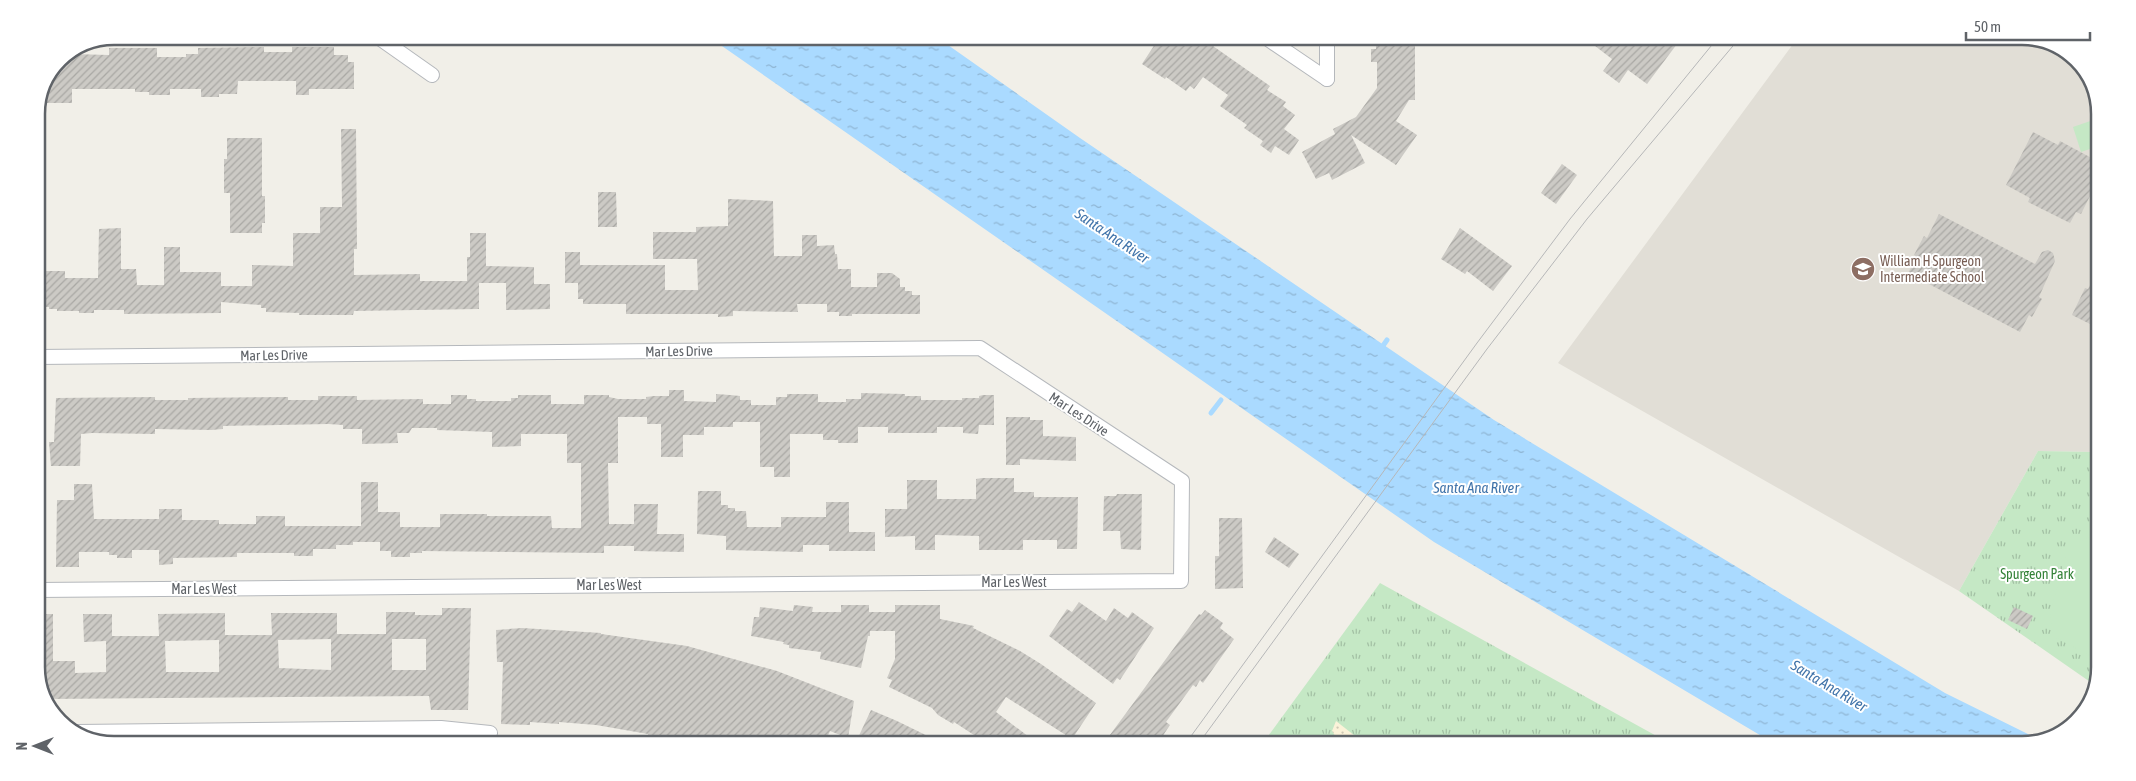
<svg xmlns="http://www.w3.org/2000/svg" width="2136" height="781" font-family="'Asap Condensed',sans-serif">
<style>
.education{fill:#e1ded6}
.grass{fill:url(#grass-tufts)}
.sand{fill:url(#sand-dots)}
.pitch{fill:#c5e8c5}
.water{fill:url(#water-ripples)}
.lines{fill:none;stroke-linecap:round;stroke-linejoin:round}
.stream{stroke:#aadaff;stroke-width:5}
.building{fill:url(#building-hatch);fill-rule:evenodd}
.street-casing{stroke:#b5b8bc;stroke-width:16}
.street{stroke:#fff;stroke-width:14}
.tram{stroke:#b6b7b8;stroke-width:1}
.labels{text-anchor:middle;stroke-width:4;stroke-linejoin:round;paint-order:stroke}
.education-label{font-size:14px;fill:#785e54;stroke:#fff;text-anchor:start}
.street-label{font-size:14px;fill:#5f6368;stroke:#fff}
.park-label{font-size:14px;fill:#348238;stroke:#fff}
.water-label{font-size:15px;font-style:italic;fill:#4174aa;stroke:#fff}
.rim{fill:none;stroke:#5f6368;stroke-width:2.5}
</style>
<defs>
<pattern id="grass-tufts" width="24" height="20" patternUnits="userSpaceOnUse" patternTransform="scale(1.25)"><rect width="24" height="20" fill="#c5e8c5"/><path d="M3 7l-1-3M5 7V3M7 7l1-3M15 17l-1-3M17 17v-4M19 17l1-3" fill="none" stroke="#a3c0a4"/></pattern>
<pattern id="sand-dots" width="8" height="8" patternUnits="userSpaceOnUse" patternTransform="scale(1.25)"><rect width="8" height="8" fill="#fbf3d9"/><path d="M2 2h.1M6 6h.1" fill="none" stroke="#cec8b4" stroke-width="1.8" stroke-linecap="round"/></pattern>
<pattern id="water-ripples" width="26" height="14" patternUnits="userSpaceOnUse" patternTransform="scale(1.25)"><rect width="26" height="14" fill="#aadaff"/><path d="M2 4q2-2 4 0t4 0M15 11q2-2 4 0t4 0" fill="none" stroke="#8eb4d2"/></pattern>
<pattern id="building-hatch" width="6" height="6" patternUnits="userSpaceOnUse" patternTransform="scale(1.25)"><rect width="6" height="6" fill="#cccac5"/><path d="M-1 1l2-2M0 6l6-6M5 7l2-2" fill="none" stroke="#a9a8a4"/></pattern>
</defs>
<rect width="100%" height="100%" fill="#f1efe8"/>
<polygon class="education" points="1796,40 2047,40 2083,66 2100,109 2097,452 2038,451 1959,591 1558,363"/>
<g class="grass">
<polygon points="2038,451 2097,452 2096,686 1959,591"/>
<polygon points="1380,583 1671,744 1263,743"/>
</g>
<polygon class="sand" points="1336,721 1364,743 1339,742 1332,731"/>
<g class="pitch">
<polygon points="2099,118 2099,146 2081,152 2073,127"/>
<polygon points="2097,534 2096,659 2053,636 2050,613 2066,556 2080,541"/>
</g>
<polygon class="water" points="709,37 938,38 1080,138 1494,420 1945,693 2038,739 2022,745 1775,744 1434,542"/>
<g class="lines">
<g class="stream">
<polyline points="1380,350 1387,340"/>
<polyline points="1211,413 1221,400"/>
</g>
</g>
<g class="building">
<polygon points="1159,38 1203,39 1270,86 1267,90 1286,102 1283,106 1295,115 1284,129 1299,140 1289,155 1275,146 1271,153 1260,145 1263,141 1244,128 1247,125 1220,106 1228,95 1203,77 1194,89 1190,86 1186,91 1166,77 1165,79 1142,64"/>
<polygon points="1376,39 1415,39 1415,100 1409,100 1396,121 1417,135 1396,165 1351,135 1365,163 1332,180 1329,173 1316,179 1302,152 1335,134 1333,129 1356,117 1377,88 1377,62 1371,62 1371,49 1376,49"/>
<polygon points="1586,39 1596,39 1680,40 1647,84 1628,70 1619,83 1603,71 1612,59"/>
<polygon points="264,47 264,52 292,52 292,47 334,47 334,55 348,55 348,62 354,62 354,89 309,89 309,95 296,95 296,81 238,81 237,94 219,94 219,97 201,97 201,89 170,89 170,95 149,95 149,92 135,92 135,89 72,89 72,103 44,103 44,94 59,59 72,54 109,55 109,48 157,48 157,57 186,57 186,54 198,54 198,48"/>
<polygon points="341,129 356,129 357,249 354,249 354,275 420,274 420,281 467,281 467,257 470,257 470,233 486,233 486,266 534,267 534,284 550,284 550,309 506,310 506,283 479,283 479,309 354,311 353,315 299,315 299,313 266,312 266,308 261,308 261,305 221,302 221,313 124,314 124,310 94,310 94,313 79,313 79,311 57,311 57,309 49,309 49,307 36,307 36,271 65,271 65,278 98,278 99,229 121,228 121,269 136,269 137,285 164,285 164,247 180,247 180,272 221,272 221,286 252,286 252,265 293,266 293,233 320,233 320,207 342,207"/>
<polygon points="2033,132 2058,145 2060,141 2099,162 2099,178 2081,214 2076,212 2070,223 2028,202 2030,198 2006,185"/>
<polygon points="227,138 262,138 262,196 265,196 265,223 262,223 262,233 230,233 230,193 224,193 224,159 227,159"/>
<polygon points="1562,164 1577,175 1556,204 1541,193"/>
<polygon points="598,192 616,192 617,227 598,227"/>
<polygon points="728,199 773,201 774,256 802,256 802,235 817,235 817,246 834,245 835,254 837,254 838,269 851,269 851,287 877,287 877,273 892,273 900,279 900,287 905,287 905,291 912,291 912,295 920,295 920,314 852,314 852,316 839,316 839,312 827,312 827,304 797,304 798,312 733,311 733,316 718,317 718,314 626,314 626,304 583,304 583,299 578,299 578,283 565,283 565,252 580,252 580,265 665,265 665,290 698,290 697,259 653,259 653,232 696,232 696,227 728,226"/>
<polygon points="1939,214 2035,264 2042,252 2048,250 2053,253 2055,261 2039,297 2042,299 2032,317 2029,315 2020,332 1908,273 1917,257 1914,255 1924,236 1927,238"/>
<polygon points="1460,228 1512,266 1493,291 1467,271 1465,274 1441,259"/>
<polygon points="2098,269 2098,328 2072,315 2085,288 2088,289"/>
<polygon points="669,390 684,390 684,401 716,402 716,394 730,395 740,396 740,400 751,400 751,405 776,405 776,397 787,397 787,394 818,394 818,402 846,402 846,399 861,399 861,393 905,394 905,396 921,396 921,400 962,400 962,398 979,398 979,396 983,395 994,395 994,425 979,425 978,434 963,433 963,427 937,427 937,433 888,433 888,427 858,427 858,443 838,443 838,440 823,440 823,434 790,434 790,477 774,477 774,467 760,467 760,422 733,422 733,427 704,427 704,435 683,435 683,457 661,457 661,424 647,424 647,417 618,417 618,463 608,463 609,524 634,524 634,504 658,504 657,534 684,534 684,552 634,551 634,546 604,546 604,553 422,551 422,553 410,553 410,557 391,557 391,551 380,551 380,542 353,542 353,545 336,545 336,549 313,549 313,556 294,556 294,553 237,553 237,557 173,558 173,564 159,565 159,550 132,550 132,558 117,558 117,555 109,555 109,552 79,552 79,567 56,567 57,500 74,500 74,484 92,484 94,519 159,519 159,509 182,509 182,520 219,520 219,524 256,524 256,516 285,516 285,526 361,526 361,482 378,482 378,512 400,512 400,527 440,527 440,514 487,514 487,516 551,516 552,528 581,528 581,463 567,463 567,434 521,434 521,446 492,447 492,432 437,430 437,428 412,428 409,433 397,433 398,443 362,444 362,429 343,429 343,425 328,424 223,426 223,429 211,430 155,429 155,434 92,433 81,434 80,466 51,466 49,442 54,442 56,398 155,397 155,400 188,400 188,398 288,397 288,400 318,400 318,396 357,396 357,400 423,399 423,404 451,404 451,395 467,395 467,399 476,399 476,401 511,401 511,398 518,398 518,395 551,395 551,404 584,404 584,395 609,395 609,397 618,399 646,399 646,397 654,396 669,396"/>
<polygon points="1006,417 1030,417 1030,420 1043,420 1043,436 1076,437 1076,461 1020,459 1020,465 1006,465"/>
<polygon points="982,478 1014,478 1014,492 1034,492 1034,497 1078,497 1077,549 1057,549 1057,540 1023,540 1023,550 979,550 979,536 935,535 935,550 915,550 915,536 885,537 885,509 907,509 907,480 937,480 937,499 976,499 976,479"/>
<polygon points="698,491 721,491 721,505 728,505 728,508 735,508 735,511 746,511 747,527 781,527 781,517 826,517 826,502 849,502 849,532 875,532 875,551 829,551 829,545 803,545 803,552 726,550 726,536 697,534"/>
<polygon points="1117,494 1142,494 1141,550 1121,549 1120,531 1103,531 1104,496 1116,496"/>
<polygon points="1219,518 1242,518 1243,588 1215,589 1215,556 1219,556"/>
<polygon points="1274,537 1299,554 1289,568 1265,552"/>
<polygon points="1079,602 1106,621 1114,608 1128,618 1132,612 1154,628 1120,680 1117,678 1113,684 1049,636 1067,609 1072,612"/>
<polygon points="794,605 813,607 812,612 841,612 841,605 869,605 869,612 895,612 895,605 940,605 940,619 974,626 973,628 1020,651 1041,664 1096,703 1072,739 1006,697 996,712 1037,743 990,743 978,735 977,737 954,722 953,724 938,715 932,708 889,687 892,680 887,678 895,659 895,631 870,631 870,636 868,636 861,668 820,659 821,652 789,648 789,645 783,644 784,642 751,636 754,617 759,617 760,607 793,611"/>
<polygon points="2014,607 2033,616 2027,629 2008,620"/>
<path d="M442,608H471L468,710H431L429,696L47,699L39,679L37,614H53V661H75V673L106,672V641L84,642L83,614H112V636H159L158,614L225,613V635H272L271,613H337V634H386V612H415V615H442ZM331,639V670L279,668L278,640ZM392,639H426V670H392ZM219,640V672H166L165,641Z"/>
<polygon points="1205,610 1223,623 1220,628 1234,639 1203,683 1200,680 1196,687 1193,685 1166,722 1170,725 1160,740 1153,735 1149,741 1142,736 1137,743 1104,743 1199,614 1201,615"/>
<polygon points="522,628 601,633 601,634 687,646 777,671 854,701 848,738 830,731 825,742 675,742 648,736 648,734 596,725 559,722 559,724 530,722 530,725 501,724 503,662 497,662 496,630"/>
<polygon points="871,710 897,721 940,742 856,742"/>
</g>
<g class="lines">
<g class="street-casing">
<g id="street">
<polyline points="378,37 432,75"/>
<polyline points="1268,39 1327,79"/>
<polyline points="1327,39 1327,79"/>
<polyline points="36,357 980,348 1182,481 1181,581 36,590"/>
<polyline points="77,732 441,728 490,733"/>
</g>
</g>
<use href="#street" class="street"/>
<g class="tram">
<polyline points="1186,743 1477,343 1570,219 1716,40"/>
<polyline points="1199,743 1487,349 1587,219 1738,40"/>
</g>
</g>
<defs>
<g id="school-disc" transform="scale(1.25)"><circle r="9.5" fill="#8d6e63" stroke="#fff"/><path d="M0-5L7-2L0 1L-7-2ZM-4 1L0 2.5L4 1V4Q0 6-4 4Z" fill="#fff"/></g>
</defs>
<g fill-rule="evenodd">
<use href="#school-disc" x="1863" y="269"/>
</g>
<g class="labels">
<g class="education-label">
<text x="1880" y="266">William H Spurgeon<tspan x="1880" dy="16">Intermediate School</tspan></text>
</g>
<g class="street-label">
<text transform="translate(679 351) rotate(-1)" y="5">Mar Les Drive</text>
<text transform="translate(274 355) rotate(-1)" y="5">Mar Les Drive</text>
<text transform="translate(1079 414) rotate(33)" y="5">Mar Les Drive</text>
<text x="1014" y="587">Mar Les West</text>
<text x="609" y="590">Mar Les West</text>
<text x="204" y="594">Mar Les West</text>
</g>
<g class="park-label">
<text x="2037" y="579">Spurgeon Park</text>
</g>
<g class="water-label">
<text transform="translate(1112 236) rotate(34)" y="5">Santa Ana River</text>
<text x="1476" y="493">Santa Ana River</text>
<text transform="translate(1829 686) rotate(31)" y="5">Santa Ana River</text>
</g>
</g>
<path d="M0 0H2136V781H0ZM114 45H2022A69 69 0 0 1 2091 114V667A69 69 0 0 1 2022 736H114A69 69 0 0 1 45 667V114A69 69 0 0 1 114 45Z" fill="#fff" fill-rule="evenodd"/>
<path class="rim" d="M114 45H2022A69 69 0 0 1 2091 114V667A69 69 0 0 1 2022 736H114A69 69 0 0 1 45 667V114A69 69 0 0 1 114 45Z"/>
<g transform="translate(35 746) rotate(270)" stroke="#ffffff" stroke-width="4" paint-order="stroke">
<path d="M0-4L9 19L0 12L-9 19Z" fill="#5f6368"/>
<text y="-8" font-size="14" font-weight="bold" text-anchor="middle" fill="#5f6368">N</text>
</g>
<path d="M1966 32v8h124v-8" fill="none" stroke="#5f6368" stroke-width="2.5"/>
<text x="1974" y="32" font-size="15" fill="#5f6368" stroke="#ffffff" stroke-width="4" paint-order="stroke">50 m</text>
</svg>
